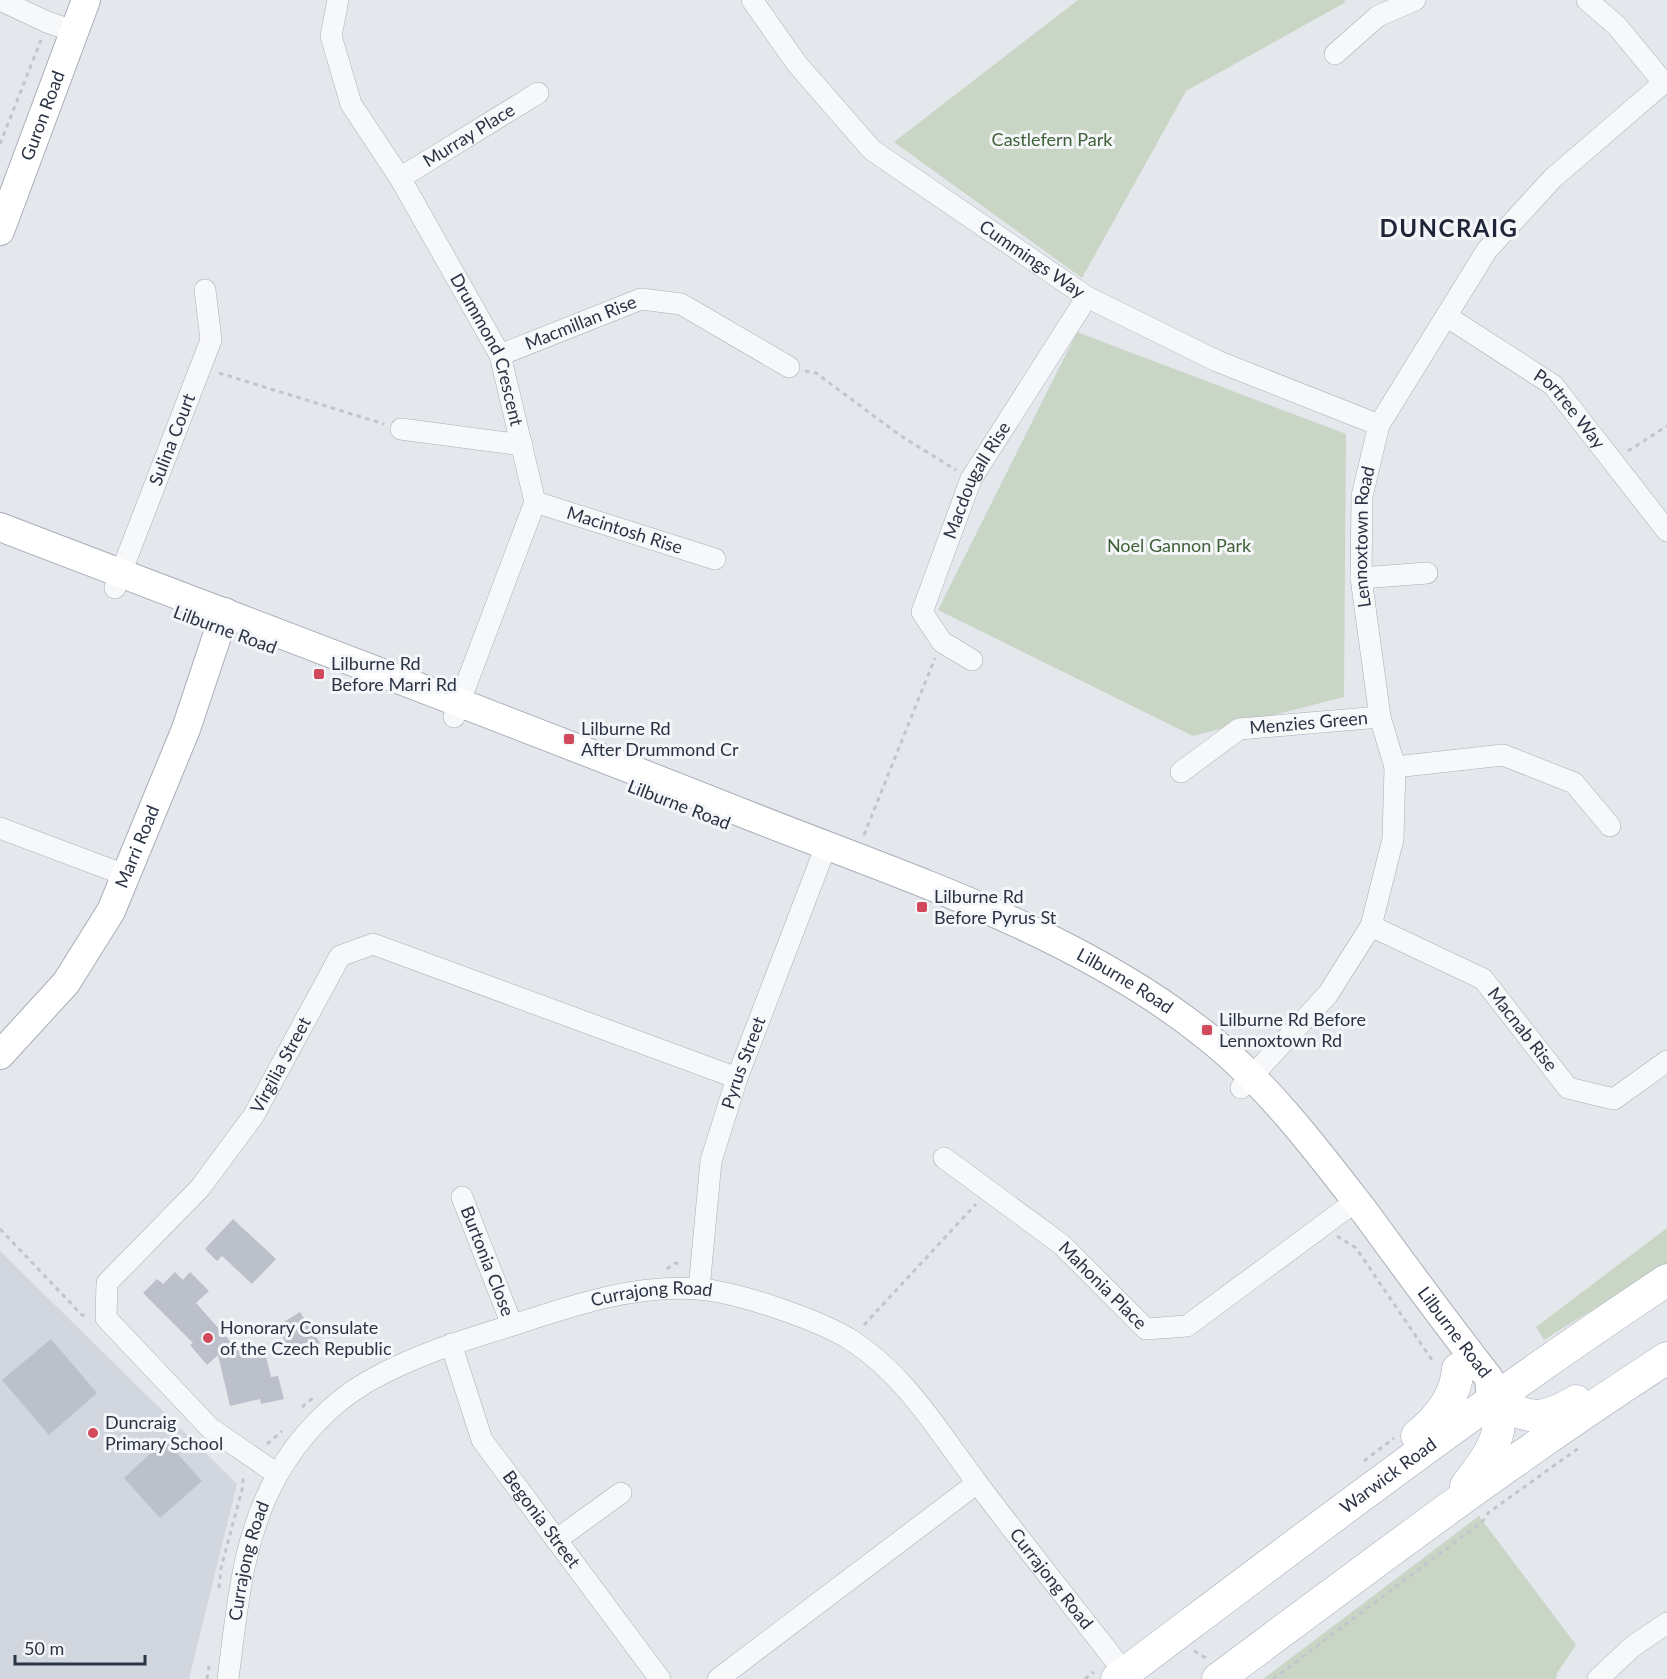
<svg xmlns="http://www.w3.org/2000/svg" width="1667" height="1679" font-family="Lato,sans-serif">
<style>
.built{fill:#d2d6de}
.green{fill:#c9d6c5}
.building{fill:#bbc0ca}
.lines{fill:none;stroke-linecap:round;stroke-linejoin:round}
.street-casing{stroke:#a9aeb7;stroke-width:22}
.secondary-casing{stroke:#a9aeb7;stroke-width:30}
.primary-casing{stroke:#a3abb8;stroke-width:33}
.path{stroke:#c2c5cb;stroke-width:3;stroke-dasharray:4.5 4.5;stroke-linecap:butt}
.street{stroke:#f7f8fa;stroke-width:21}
.secondary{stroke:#fff;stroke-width:28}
.primary{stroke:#fff;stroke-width:32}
.poi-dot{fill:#d1495b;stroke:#f4f6f9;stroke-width:2}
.labels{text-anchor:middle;stroke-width:6;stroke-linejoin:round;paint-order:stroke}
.street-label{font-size:18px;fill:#2b3445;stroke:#f4f6f9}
.park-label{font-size:18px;fill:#3f6138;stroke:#f4f6f9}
.poi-label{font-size:18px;fill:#2b3445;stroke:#f4f6f9;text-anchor:start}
.district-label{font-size:24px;font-weight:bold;letter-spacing:1.5px;fill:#1d2536;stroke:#f4f6f9}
</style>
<rect width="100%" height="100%" fill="#e4e7ec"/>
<polygon class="built" points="0,1251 237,1484 189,1679 0,1679"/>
<g class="green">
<polygon points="1078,0 1344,0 1346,2 1186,91 1082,278 894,142"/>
<polygon points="1077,332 1346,434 1344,697 1193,736 938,610"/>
<polygon points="1667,1228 1667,1263 1544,1340 1536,1327"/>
<polygon points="1479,1516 1576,1645 1557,1673 1556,1679 1263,1679"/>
</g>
<g class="building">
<polygon points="233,1219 276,1259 252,1284 222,1256 217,1261 205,1249"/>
<polygon points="175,1272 183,1280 190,1272 209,1291 196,1303 245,1358 265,1353 271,1377 278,1376 284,1399 261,1404 260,1399 230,1406 218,1355 207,1365 190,1345 193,1343 143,1293 157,1279 163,1284"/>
<polygon points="300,1312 320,1343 296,1358 276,1327"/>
<polygon points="51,1339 97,1393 49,1435 2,1380"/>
<polygon points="165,1440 202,1481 160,1518 124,1478"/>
</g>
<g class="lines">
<g class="street-casing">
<g id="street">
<polyline points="0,0 47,22 73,31"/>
<path id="s1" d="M338,0L331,36L351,104L400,178L500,355L535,502L454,717"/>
<path id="s2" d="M752,0L797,64L872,150L1087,297L1217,361L1379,425"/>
<polyline points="1587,0 1617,26 1663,82"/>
<polyline points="1335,54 1378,16 1415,0"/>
<path id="s3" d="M400,178L538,93"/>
<path id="s4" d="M1446,316L1553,385L1667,531"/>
<path id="s5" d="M500,355L641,299L681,304L789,367"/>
<polyline points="401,429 522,445"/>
<path id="s6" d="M535,502L715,559"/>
<polyline points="1361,578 1427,573"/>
<path id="s7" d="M115,588L211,340L205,290"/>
<path id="s8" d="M972,660L942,642L922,612L971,479L1087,297"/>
<polyline points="1395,767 1503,755 1574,783 1610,826"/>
<path id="s9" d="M1181,772L1239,729L1380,717"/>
<polyline points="0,828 125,875"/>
<path id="s10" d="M1371,926L1483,979L1568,1088L1614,1099L1667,1061"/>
<path id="s11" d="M1241,1088L1328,994L1371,926L1393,839L1395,767L1380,717L1361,578L1362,496L1379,425L1487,250L1553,178L1667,80"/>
<path id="s12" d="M944,1158L1061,1244L1146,1329L1187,1326L1356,1201"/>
<path id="s13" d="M462,1197L512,1325"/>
<path id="s14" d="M699,1289L711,1161L737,1078L826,846"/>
<path id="s15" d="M451,1344L482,1440L660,1679"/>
<path id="s16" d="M277,1474L210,1428L106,1318L107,1283L200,1188L254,1115L340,956L373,944L737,1078"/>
<polyline points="556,1540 621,1493"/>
<path id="s17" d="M228,1679C237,1610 242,1536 278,1474C298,1438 331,1403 367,1382C412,1356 461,1341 510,1326C571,1306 634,1284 699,1289C738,1292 819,1320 851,1340C906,1375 940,1434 978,1484C1026,1548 1076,1610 1125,1673"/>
<polyline points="718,1679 977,1483"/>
<polyline points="1598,1679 1632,1647 1667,1623"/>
</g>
</g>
<g class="secondary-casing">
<g id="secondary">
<path id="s18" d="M0,231L86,0"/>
<path id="s19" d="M0,527C250,623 501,717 750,816C904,877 1078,932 1209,1038C1270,1087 1319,1153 1367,1215C1407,1270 1447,1324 1489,1378L1491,1400"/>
<path id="s20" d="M0,1055L66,983L111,911L186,729L225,612"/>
</g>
</g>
<g class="primary-casing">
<g id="primary">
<path d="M1491,1400C1529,1417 1538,1424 1576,1401"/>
<path d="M1417,1436C1438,1419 1456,1397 1458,1369"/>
<path d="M1466,1486C1484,1463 1513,1427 1491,1400"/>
<path id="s21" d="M1117,1679C1298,1543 1478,1405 1667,1280"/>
<path d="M1218,1679C1366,1569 1512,1458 1667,1358"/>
</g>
</g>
<g class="path">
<polyline points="0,144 41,40"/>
<polyline points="805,371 816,373 901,436 956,470"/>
<polyline points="219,373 384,424"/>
<polyline points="1628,451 1667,426"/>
<polyline points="864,835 935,658"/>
<polyline points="0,1229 82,1315 87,1316"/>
<polyline points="1337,1236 1356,1248 1434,1363"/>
<polyline points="667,1269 675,1263 683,1265"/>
<polyline points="864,1325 976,1204"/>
<polyline points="302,1407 313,1398"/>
<polyline points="267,1444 282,1431"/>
<polyline points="1364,1461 1394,1438"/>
<polyline points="219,1588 221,1568 243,1486 243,1474"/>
<polyline points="1194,1651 1206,1658"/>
<polyline points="207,1679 209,1666"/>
<polyline points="1085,1679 1094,1672"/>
<polyline points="1273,1679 1483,1521 1488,1513 1580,1447"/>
</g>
<use href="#street" class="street"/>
<use href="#secondary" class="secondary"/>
<use href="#primary" class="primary"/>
</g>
<g class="poi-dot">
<rect x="313" y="668" width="12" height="12" rx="3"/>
<rect x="563" y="733" width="12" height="12" rx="3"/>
<rect x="916" y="901" width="12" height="12" rx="3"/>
<rect x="1201" y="1024" width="12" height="12" rx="3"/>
<circle cx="208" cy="1338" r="6"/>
<circle cx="93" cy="1433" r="6"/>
</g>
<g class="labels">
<g class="street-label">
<text dy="6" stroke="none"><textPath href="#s18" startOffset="123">Guron Road</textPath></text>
<text dy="6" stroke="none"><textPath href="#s3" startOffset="81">Murray Place</textPath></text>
<text dy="6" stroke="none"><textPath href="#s2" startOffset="386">Cummings Way</textPath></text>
<text dy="6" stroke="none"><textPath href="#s5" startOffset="87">Macmillan Rise</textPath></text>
<text dy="6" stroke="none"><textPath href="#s1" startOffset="390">Drummond Crescent</textPath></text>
<text dy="6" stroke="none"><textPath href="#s4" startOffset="156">Portree Way</textPath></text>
<text dy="6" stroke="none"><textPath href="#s7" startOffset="159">Sulina Court</textPath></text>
<text dy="6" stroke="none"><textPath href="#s8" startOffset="214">Macdougall Rise</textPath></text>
<text dy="6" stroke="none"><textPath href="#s6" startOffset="94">Macintosh Rise</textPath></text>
<text dy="6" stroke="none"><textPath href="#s11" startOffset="604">Lennoxtown Road</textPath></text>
<text transform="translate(225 630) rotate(20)" y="6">Lilburne Road</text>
<text dy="6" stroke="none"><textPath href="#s9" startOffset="142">Menzies Green</textPath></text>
<text transform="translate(679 805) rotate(21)" y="6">Lilburne Road</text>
<text dy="6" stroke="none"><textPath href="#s20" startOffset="252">Marri Road</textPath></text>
<text dy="6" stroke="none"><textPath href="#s19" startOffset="1214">Lilburne Road</textPath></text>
<text dy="6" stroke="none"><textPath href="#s10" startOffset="188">Macnab Rise</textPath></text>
<text dy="6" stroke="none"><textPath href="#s14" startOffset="232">Pyrus Street</textPath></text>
<text dy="6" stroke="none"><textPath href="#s16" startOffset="548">Virgilia Street</textPath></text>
<text dy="6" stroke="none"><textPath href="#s13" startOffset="69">Burtonia Close</textPath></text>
<text dy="6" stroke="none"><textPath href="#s12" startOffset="204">Mahonia Place</textPath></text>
<text dy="6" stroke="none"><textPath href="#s17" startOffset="642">Currajong Road</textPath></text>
<text dy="6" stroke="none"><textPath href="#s19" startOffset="1700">Lilburne Road</textPath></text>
<text dy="6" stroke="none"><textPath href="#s21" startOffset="339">Warwick Road</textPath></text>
<text dy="6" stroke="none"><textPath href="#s15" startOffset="200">Begonia Street</textPath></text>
<text dy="6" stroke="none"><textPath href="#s17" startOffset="120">Currajong Road</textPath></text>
<text dy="6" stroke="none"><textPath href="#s17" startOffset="1164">Currajong Road</textPath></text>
</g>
<g class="park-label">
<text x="1052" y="146">Castlefern Park</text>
<text x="1179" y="552">Noel Gannon Park</text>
</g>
<g class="poi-label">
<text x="331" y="670">Lilburne Rd<tspan x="331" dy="21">Before Marri Rd</tspan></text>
<text x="581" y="735">Lilburne Rd<tspan x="581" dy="21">After Drummond Cr</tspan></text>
<text x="934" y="903">Lilburne Rd<tspan x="934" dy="21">Before Pyrus St</tspan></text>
<text x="1219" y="1026">Lilburne Rd Before<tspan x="1219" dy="21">Lennoxtown Rd</tspan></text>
<text x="220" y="1334">Honorary Consulate<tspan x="220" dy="21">of the Czech Republic</tspan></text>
<text x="105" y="1429">Duncraig<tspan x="105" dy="21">Primary School</tspan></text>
</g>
<g class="district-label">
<text x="1449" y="237">DUNCRAIG</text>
</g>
</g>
<path d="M15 1655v9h130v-9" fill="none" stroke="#2b3445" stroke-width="3"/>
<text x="24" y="1655" font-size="18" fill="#2b3445" stroke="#f4f6f9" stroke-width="4.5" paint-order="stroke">50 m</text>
</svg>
